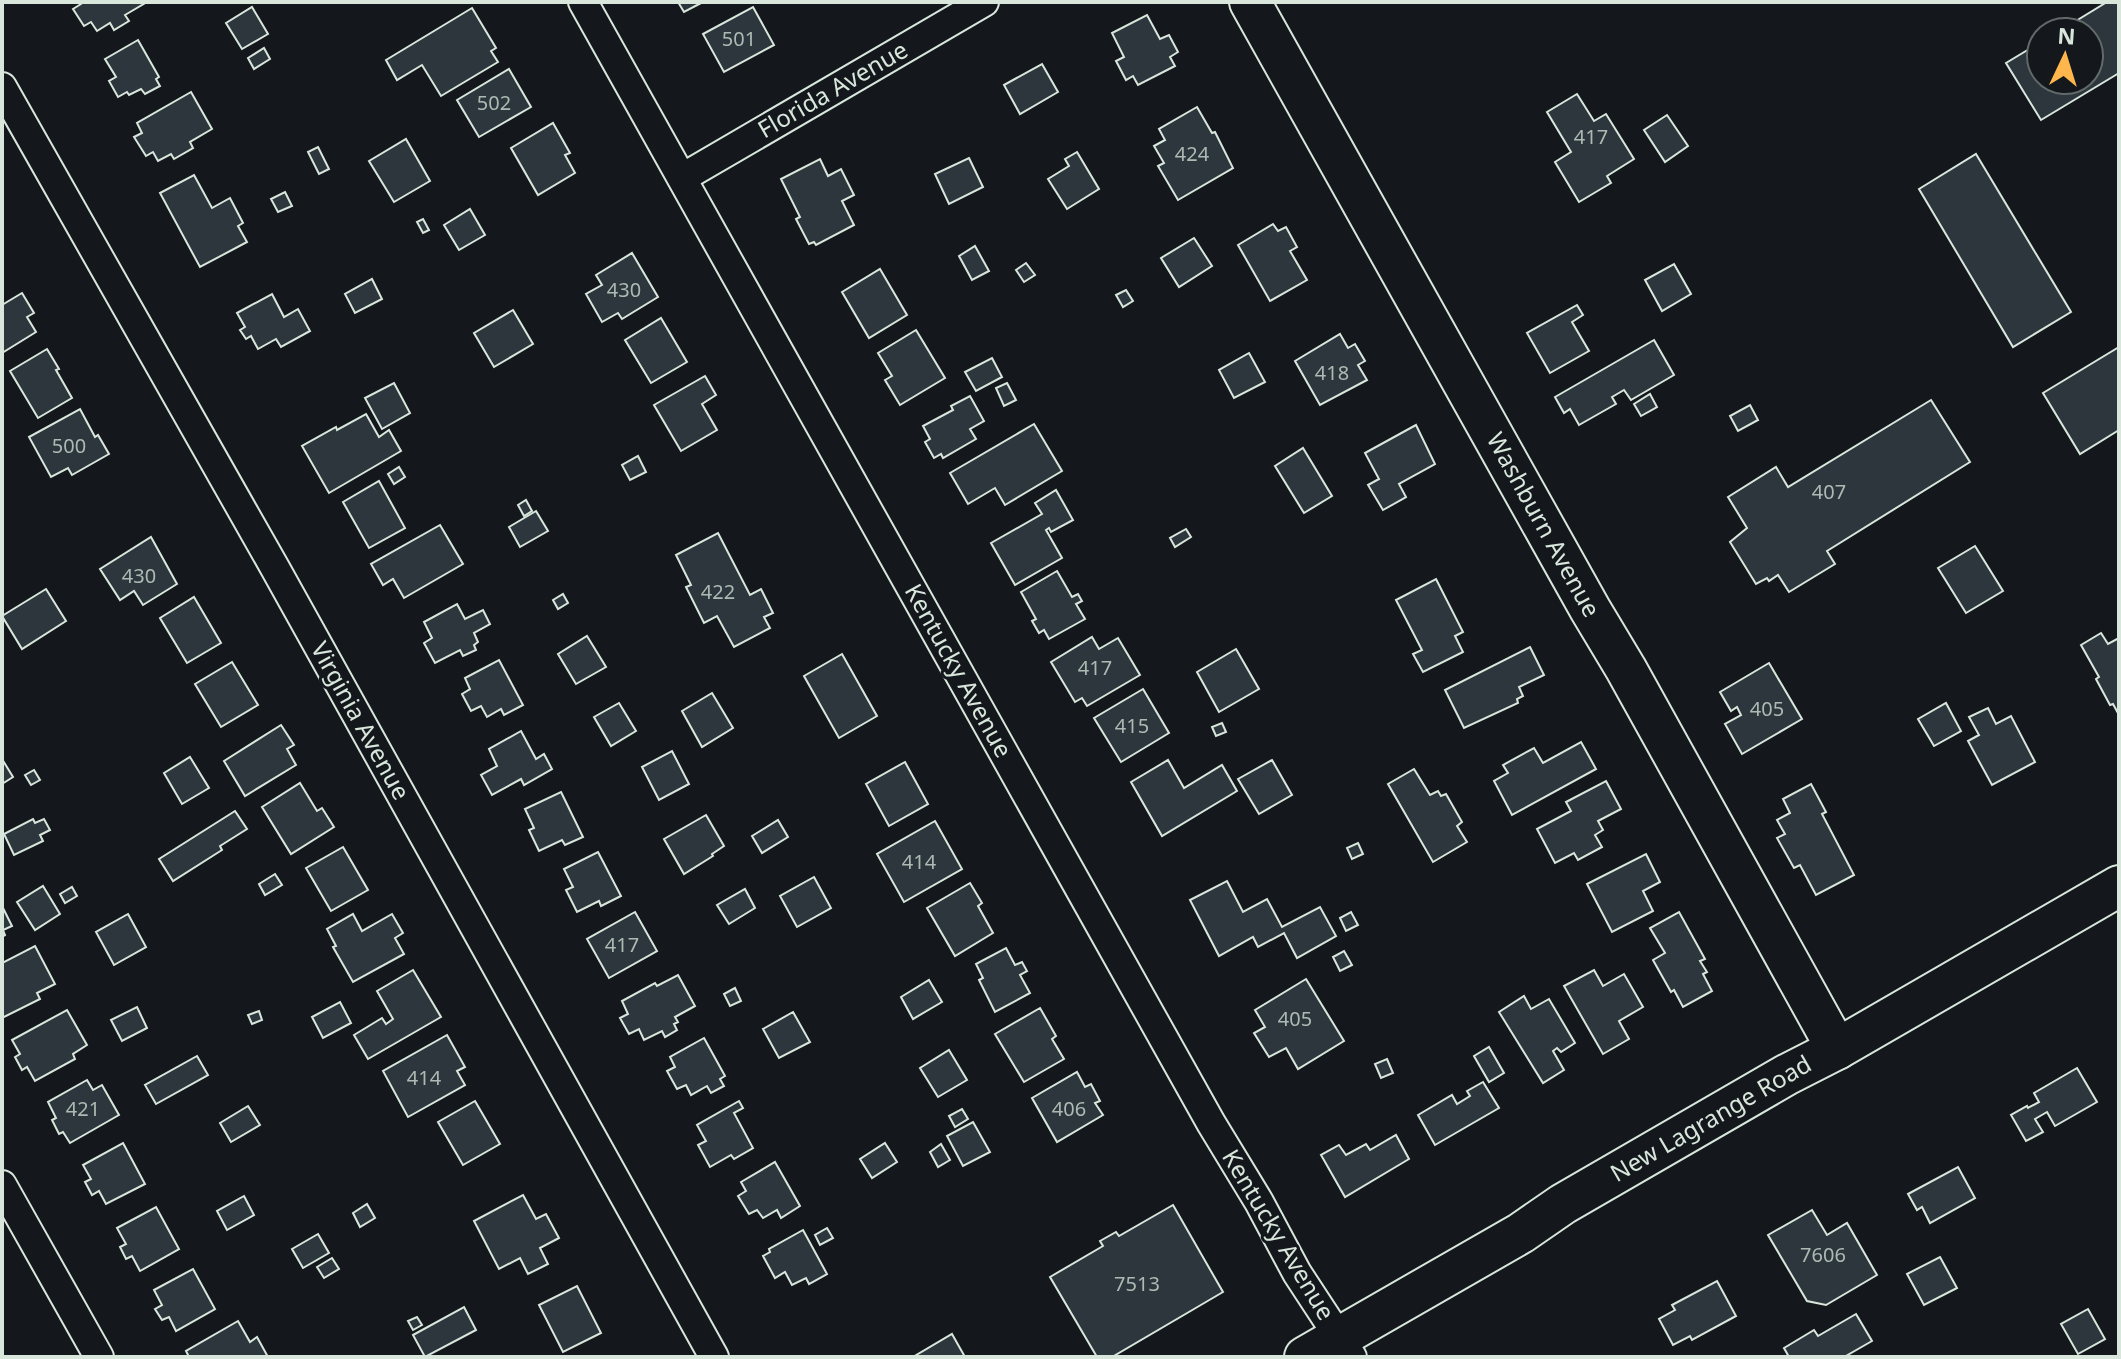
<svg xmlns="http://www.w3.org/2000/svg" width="2121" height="1359" font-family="'Noto Sans',sans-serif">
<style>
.building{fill:#2c363c;stroke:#d8e6dc;stroke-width:2}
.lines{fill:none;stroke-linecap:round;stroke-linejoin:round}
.street-casing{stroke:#d8e6dc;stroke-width:32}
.secondary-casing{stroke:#d8e6dc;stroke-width:44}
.street{stroke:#14181c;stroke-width:28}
.secondary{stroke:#14181c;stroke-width:40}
.labels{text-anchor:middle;stroke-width:6;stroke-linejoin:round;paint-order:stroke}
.number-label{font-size:20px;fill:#adbab4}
.street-label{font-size:24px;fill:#d8e6dc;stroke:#14181c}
</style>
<rect width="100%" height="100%" fill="#14181c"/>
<g class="building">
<polygon points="80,2 147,2 125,15 129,21 114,30 110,23 97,31 91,22 84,26 73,9 81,4"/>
<polygon points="678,2 703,2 684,12"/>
<polygon points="2107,2 2119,2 2119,73 2041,120 2006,63 2041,42 2041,80 2089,80 2089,32 2058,32"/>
<polygon points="252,7 268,34 242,49 226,23"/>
<polygon points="753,7 774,45 724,72 703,34"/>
<polygon points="472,8 496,48 491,51 498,62 441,96 422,65 397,80 386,60"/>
<polygon points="1147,15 1160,39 1169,35 1178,52 1170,57 1175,66 1138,85 1133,76 1126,80 1116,61 1124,57 1112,33"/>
<polygon points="138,40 159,77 156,79 160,86 145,94 141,89 129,95 127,92 118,97 109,81 116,77 105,59"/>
<polygon points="264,48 270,59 254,69 248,58"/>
<polygon points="1042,64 1058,92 1020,114 1004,85"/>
<polygon points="509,69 531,107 479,137 457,100"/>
<polygon points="191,92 212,129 190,142 193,148 174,159 171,154 158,161 153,152 146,156 134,137 142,133 137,123"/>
<polygon points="1577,94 1594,121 1606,114 1634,159 1607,176 1611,183 1579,202 1555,162 1571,152 1547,112"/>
<polygon points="1197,107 1212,133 1215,132 1233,168 1178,200 1158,166 1164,163 1154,146 1165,140 1159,129"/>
<polygon points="1667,115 1688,146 1665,162 1644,130"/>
<polygon points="553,123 570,153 565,155 575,173 538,195 511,148"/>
<polygon points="406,139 430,181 394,202 369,161"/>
<polygon points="318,147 329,169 319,174 308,152"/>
<polygon points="1077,152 1099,189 1067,209 1048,179 1069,166 1065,159"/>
<polygon points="1976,154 2071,312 2013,347 1919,189"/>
<polygon points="969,158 983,187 949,204 935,174"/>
<polygon points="820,159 828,176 841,169 854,195 842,201 854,225 816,245 814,242 809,244 796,219 800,217 781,179"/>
<polygon points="194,175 212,208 230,198 243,223 238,226 247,242 200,267 160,193"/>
<polygon points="285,192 292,206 278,212 271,199"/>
<polygon points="470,209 485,235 459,250 444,225"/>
<polygon points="423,219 429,230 423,233 417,222"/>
<polygon points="1273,224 1278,231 1286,227 1297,247 1290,251 1307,280 1270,301 1238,245"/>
<polygon points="1194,238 1212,266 1179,287 1161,258"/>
<polygon points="975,246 989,271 972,280 959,256"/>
<polygon points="632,253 658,297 622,319 618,313 602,322 586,294 602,285 596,275"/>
<polygon points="1026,263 1035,275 1024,282 1016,270"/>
<polygon points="1674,264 1691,294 1662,311 1645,280"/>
<polygon points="880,269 907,315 869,338 842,292"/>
<polygon points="372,279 382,299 355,313 345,294"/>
<polygon points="1126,290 1133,301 1123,307 1116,295"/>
<polygon points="22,293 34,313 27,317 36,332 2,353 2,305"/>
<polygon points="272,294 284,317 298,309 310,331 281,347 276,339 258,349 251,336 246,339 240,330 245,327 237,313"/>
<polygon points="1577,305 1583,315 1572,322 1589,351 1550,373 1527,333"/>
<polygon points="513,310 533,344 494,367 474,333"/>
<polygon points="661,318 687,362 651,383 625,340"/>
<polygon points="916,330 945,378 900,405 885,380 892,376 878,353"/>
<polygon points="1340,334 1348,348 1355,344 1365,361 1358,365 1367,380 1320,405 1295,361"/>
<polygon points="1654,340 1674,375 1631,400 1624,390 1612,397 1616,404 1579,425 1570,409 1564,413 1555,397"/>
<polygon points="2119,347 2119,430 2080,454 2043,393"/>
<polygon points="47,349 59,369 56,370 72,398 38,418 10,371"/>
<polygon points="1249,353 1265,382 1234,398 1219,370"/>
<polygon points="992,358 1002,377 976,391 965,372"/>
<polygon points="705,376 716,395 702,404 717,430 681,451 654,405"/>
<polygon points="394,383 410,413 382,429 365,398"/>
<polygon points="1007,383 1016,400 1004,406 996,388"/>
<polygon points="1650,394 1657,407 1641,416 1634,404"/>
<polygon points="970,396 984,421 970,429 976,439 943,458 941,454 934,458 925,442 930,439 923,426 953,410 951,406"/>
<polygon points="1931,400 1970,462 1827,551 1835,564 1789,592 1778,575 1769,581 1767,578 1756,584 1730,542 1747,528 1728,497 1776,467 1788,487"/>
<polygon points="1750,405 1758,420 1738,431 1730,416"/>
<polygon points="80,409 95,437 98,435 109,454 72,475 68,468 51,477 29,437"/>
<polygon points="366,414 379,437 389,430 401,451 329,493 302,446 336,427 337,430"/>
<polygon points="1034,424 1062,471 1005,505 995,488 968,504 950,473"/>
<polygon points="1416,425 1435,464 1399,484 1406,497 1383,510 1368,485 1379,479 1365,453"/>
<polygon points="1303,448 1332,496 1304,513 1275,466"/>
<polygon points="638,456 646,472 630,480 622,465"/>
<polygon points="399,467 405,477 394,484 388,474"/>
<polygon points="379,481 405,528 369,548 343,502"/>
<polygon points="1056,490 1073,520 1051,532 1049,528 1046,530 1062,558 1015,585 991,543 1042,514 1035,503"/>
<polygon points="526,500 532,511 524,516 518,505"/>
<polygon points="536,511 548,531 520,547 509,527"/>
<polygon points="440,525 463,564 404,598 393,579 383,585 371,564"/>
<polygon points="1186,529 1191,537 1175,547 1170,538"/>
<polygon points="718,533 750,595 761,589 773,613 764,617 770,628 734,647 717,616 704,623 686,587 691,585 676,555"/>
<polygon points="151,537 177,584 143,605 134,591 120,600 100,569"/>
<polygon points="1975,546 2003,591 1966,613 1938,568"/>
<polygon points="1057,571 1072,597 1078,594 1082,601 1076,604 1085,619 1049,639 1044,630 1039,633 1032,621 1036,619 1021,592"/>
<polygon points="1436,579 1463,632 1455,636 1463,652 1423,672 1413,654 1422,650 1396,600"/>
<polygon points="46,589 66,621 22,649 2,616"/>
<polygon points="563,594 568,603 558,609 553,600"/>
<polygon points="194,597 221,643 187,663 160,618"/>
<polygon points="457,604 465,619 483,610 490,624 474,633 478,642 474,645 476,650 463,656 460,650 435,663 424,643 432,638 424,622"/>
<polygon points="2101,633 2108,644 2119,638 2119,715 2113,704 2110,705 2096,679 2099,677 2081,645"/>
<polygon points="587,636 606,667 576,684 558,654"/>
<polygon points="1092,637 1099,649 1118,638 1140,675 1087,706 1082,698 1075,702 1051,662"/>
<polygon points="1530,647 1544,675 1519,687 1523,696 1517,699 1518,703 1464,728 1445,690"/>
<polygon points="1236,649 1259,689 1219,712 1197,672"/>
<polygon points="842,654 877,716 839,738 804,676"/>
<polygon points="499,660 523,705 504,715 501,709 487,717 481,706 471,711 462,694 470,689 465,678"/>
<polygon points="232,662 258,705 221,727 195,684"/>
<polygon points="1769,663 1802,719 1742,754 1725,724 1741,715 1737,707 1731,711 1720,692"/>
<polygon points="1143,689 1169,733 1121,762 1094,718"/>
<polygon points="712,693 733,728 702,747 682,711"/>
<polygon points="619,703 636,731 611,746 594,717"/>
<polygon points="1946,703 1961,731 1934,746 1918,719"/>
<polygon points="1988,708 1996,724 2011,716 2035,762 1992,785 1968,741 1979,735 1969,717"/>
<polygon points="1222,723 1226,732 1216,736 1212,727"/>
<polygon points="281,725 294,745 287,749 296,765 245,796 224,761"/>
<polygon points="521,731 536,759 544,754 552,769 524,785 521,779 492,795 481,775 497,766 489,749"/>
<polygon points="1581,742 1596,769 1512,815 1494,781 1508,773 1503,765 1534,748 1543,763"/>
<polygon points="672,751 689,784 659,800 642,767"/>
<polygon points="190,757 209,788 182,804 164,773"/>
<polygon points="2,759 13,777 2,784"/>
<polygon points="1168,760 1184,788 1222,765 1237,791 1162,836 1131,782"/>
<polygon points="1272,760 1292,795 1259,814 1238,779"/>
<polygon points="905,762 928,804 889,826 866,784"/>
<polygon points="1414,769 1430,795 1438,791 1441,796 1446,794 1462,822 1457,826 1467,842 1433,862 1388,784"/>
<polygon points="34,770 40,780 31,785 25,775"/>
<polygon points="1606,781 1621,809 1598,821 1603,830 1595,835 1602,847 1578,860 1574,853 1555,863 1537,829 1571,811 1566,802"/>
<polygon points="300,783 317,811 322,808 334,827 291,854 262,807"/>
<polygon points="1811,784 1826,812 1822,814 1854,875 1816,895 1800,865 1794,868 1777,838 1785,834 1777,820 1790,813 1783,799"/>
<polygon points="561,792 583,837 565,845 562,840 539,851 529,830 534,828 525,809"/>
<polygon points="235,811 247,829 220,846 222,850 173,881 159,859"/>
<polygon points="706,815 724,846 712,854 713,856 684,874 664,839"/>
<polygon points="33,819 35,823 44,819 50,830 40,835 43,841 14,855 4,834"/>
<polygon points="778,820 788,837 762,853 752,836"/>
<polygon points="935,821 962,869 904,902 877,854"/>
<polygon points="1358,843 1363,854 1352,859 1347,848"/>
<polygon points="343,847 368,890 331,911 306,868"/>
<polygon points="598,852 621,896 601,906 599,901 577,912 566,890 573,887 564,869"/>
<polygon points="1646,854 1660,882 1643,891 1653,911 1612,932 1587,884"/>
<polygon points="275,874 282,885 265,895 259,884"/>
<polygon points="814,877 831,908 797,927 780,896"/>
<polygon points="1227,881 1243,912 1267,899 1282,927 1320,907 1336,936 1297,958 1284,933 1258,947 1253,937 1219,956 1190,900"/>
<polygon points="970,883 982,903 978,906 993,933 955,956 927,908"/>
<polygon points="43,886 60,914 35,930 17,902"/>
<polygon points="72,887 77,896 65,903 60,894"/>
<polygon points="745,889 755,908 729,924 717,905"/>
<polygon points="2,906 12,926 3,930 5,935 2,937"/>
<polygon points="635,912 657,951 609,978 587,939"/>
<polygon points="1351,912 1358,925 1346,931 1340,918"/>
<polygon points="1679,912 1705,959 1700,961 1707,972 1703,974 1712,991 1683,1007 1674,990 1671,992 1653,960 1665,953 1650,928"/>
<polygon points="128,914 146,947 114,965 96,932"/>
<polygon points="353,914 362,931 392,914 403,933 395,938 404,954 353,982 333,947 336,946 327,929"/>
<polygon points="35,946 55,984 37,993 40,999 2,1018 2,963"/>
<polygon points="1006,948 1015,965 1022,962 1027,971 1020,975 1030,993 995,1012 979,980 983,978 976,964"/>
<polygon points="1344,951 1352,965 1340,971 1333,957"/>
<polygon points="413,970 441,1017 368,1059 354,1035 382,1018 386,1024 393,1019 377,991"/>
<polygon points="1594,970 1603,986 1624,974 1643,1007 1619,1021 1629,1039 1603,1054 1564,986"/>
<polygon points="678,975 695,1006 675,1017 678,1022 674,1024 677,1030 665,1037 662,1031 644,1040 639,1029 629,1034 620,1018 628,1014 622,1001 655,983 657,986"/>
<polygon points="1306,979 1344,1041 1298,1069 1286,1048 1269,1057 1254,1033 1265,1027 1255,1010"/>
<polygon points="929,980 942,1002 913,1019 901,997"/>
<polygon points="735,988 741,1001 730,1006 724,994"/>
<polygon points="1524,996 1531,1009 1549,999 1575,1043 1561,1052 1557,1048 1553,1051 1564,1070 1543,1083 1499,1012"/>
<polygon points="340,1002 351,1023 323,1038 312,1017"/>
<polygon points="137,1007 147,1028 122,1041 111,1020"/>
<polygon points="1040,1008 1056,1036 1052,1039 1064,1059 1024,1082 995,1034"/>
<polygon points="67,1010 87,1045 73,1054 75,1059 35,1081 27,1067 22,1070 15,1057 20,1054 12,1040"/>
<polygon points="259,1011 262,1020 252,1024 248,1015"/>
<polygon points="793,1012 810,1042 779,1058 763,1029"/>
<polygon points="447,1035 465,1067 457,1071 465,1085 408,1117 383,1071"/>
<polygon points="704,1038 725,1076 720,1079 724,1086 711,1093 707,1086 691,1095 686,1085 677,1089 667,1071 675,1067 670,1057"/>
<polygon points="1489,1047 1504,1073 1489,1082 1474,1056"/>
<polygon points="949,1050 967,1080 938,1097 920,1068"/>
<polygon points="197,1056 208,1075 156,1104 145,1085"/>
<polygon points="1387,1059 1393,1073 1381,1078 1375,1064"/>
<polygon points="2077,1068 2097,1102 2055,1126 2047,1112 2035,1119 2043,1132 2026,1141 2011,1115 2027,1106 2028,1108 2039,1102 2034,1093"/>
<polygon points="1077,1072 1085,1087 1091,1084 1100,1101 1095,1103 1103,1115 1057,1142 1032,1098"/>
<polygon points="87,1080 93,1090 102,1085 119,1115 70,1143 63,1132 59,1134 52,1120 56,1118 48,1102"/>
<polygon points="1483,1082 1499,1108 1435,1145 1418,1115 1452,1095 1457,1104 1470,1096 1467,1091"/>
<polygon points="475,1101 500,1144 463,1165 438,1122"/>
<polygon points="739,1101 743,1108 734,1113 753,1148 734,1159 731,1155 710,1167 698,1145 706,1141 697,1125"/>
<polygon points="248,1106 260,1125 231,1142 220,1123"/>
<polygon points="962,1109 968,1119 955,1127 949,1116"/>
<polygon points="973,1122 990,1152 963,1166 947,1136"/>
<polygon points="1396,1135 1409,1159 1345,1197 1321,1155 1339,1145 1346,1155 1366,1144 1370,1150"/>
<polygon points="123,1143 145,1184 106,1204 99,1191 92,1195 85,1182 91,1179 83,1165"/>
<polygon points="885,1143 897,1162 872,1178 860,1159"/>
<polygon points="941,1144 950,1160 938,1167 930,1152"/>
<polygon points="775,1162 800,1206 781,1218 777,1210 763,1218 757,1210 749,1214 738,1196 746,1191 741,1182"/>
<polygon points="1958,1167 1975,1198 1930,1223 1922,1207 1917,1210 1908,1194"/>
<polygon points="523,1195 536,1219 546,1214 559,1238 540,1248 548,1264 528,1274 520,1258 499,1269 474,1221"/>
<polygon points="244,1196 254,1215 227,1230 217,1211"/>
<polygon points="367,1204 375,1218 360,1227 353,1213"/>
<polygon points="1173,1205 1223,1292 1112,1357 1097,1357 1050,1277 1103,1246 1100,1241 1116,1232 1119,1236"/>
<polygon points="156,1207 179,1249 140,1271 132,1256 126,1259 120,1247 126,1244 117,1228"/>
<polygon points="1812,1210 1827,1235 1847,1223 1877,1275 1826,1305 1807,1301 1768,1235"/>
<polygon points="827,1228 833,1238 820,1245 815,1235"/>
<polygon points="803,1230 827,1274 809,1284 806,1278 792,1285 785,1272 775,1278 763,1256 770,1252 769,1249"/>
<polygon points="318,1234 329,1253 303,1268 292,1249"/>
<polygon points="1940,1257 1957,1288 1924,1305 1907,1274"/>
<polygon points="332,1258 339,1269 324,1278 317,1267"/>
<polygon points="193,1269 215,1309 176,1331 169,1317 162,1320 155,1309 162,1305 154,1290"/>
<polygon points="1717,1281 1736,1316 1692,1340 1690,1336 1673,1345 1659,1319 1675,1310 1672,1305"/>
<polygon points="577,1286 601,1333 563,1352 539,1305"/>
<polygon points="464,1307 476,1330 425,1357 413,1335"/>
<polygon points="2088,1309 2105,1339 2078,1354 2061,1324"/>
<polygon points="1856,1314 1872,1341 1844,1357 1789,1357 1784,1348 1814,1330 1818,1336"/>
<polygon points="417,1317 422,1325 413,1330 408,1321"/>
<polygon points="238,1321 250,1342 257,1337 268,1357 189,1357 186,1351"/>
<polygon points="952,1334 965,1357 913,1357"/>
</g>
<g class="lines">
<g class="street-casing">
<g id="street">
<polyline points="583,2 1211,1123 1259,1202 1297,1273 1352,1357"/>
<polyline points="2,87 275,568 714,1357"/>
<polyline points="682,178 984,2"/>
<polyline points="2,1185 99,1357"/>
</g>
</g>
<g class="secondary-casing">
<g id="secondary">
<polyline points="1250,2 1590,609 1626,669 1837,1049"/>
<polyline points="1305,1357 1521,1233 1563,1204 1786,1075 1837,1049 2119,886"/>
</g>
</g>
<use href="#street" class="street"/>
<use href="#secondary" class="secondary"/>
</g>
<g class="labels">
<g class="number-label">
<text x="739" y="46">501</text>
<text x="494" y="110">502</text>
<text x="1591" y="144">417</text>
<text x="1192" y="161">424</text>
<text x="624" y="297">430</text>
<text x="1332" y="380">418</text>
<text x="69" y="453">500</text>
<text x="1829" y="499">407</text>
<text x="139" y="583">430</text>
<text x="718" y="599">422</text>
<text x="1095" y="675">417</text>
<text x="1767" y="716">405</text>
<text x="1132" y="733">415</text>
<text x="919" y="869">414</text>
<text x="622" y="952">417</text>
<text x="1295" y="1026">405</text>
<text x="424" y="1085">414</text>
<text x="83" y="1116">421</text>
<text x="1069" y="1116">406</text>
<text x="1823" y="1262">7606</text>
<text x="1137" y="1291">7513</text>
</g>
<g class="street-label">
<text transform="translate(833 90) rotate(-30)" y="8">Florida Avenue</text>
<text transform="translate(1543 525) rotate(61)" y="8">Washburn Avenue</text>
<text transform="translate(958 671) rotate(61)" y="8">Kentucky Avenue</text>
<text transform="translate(360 721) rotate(61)" y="8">Virginia Avenue</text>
<text transform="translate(1711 1119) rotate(-30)" y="8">New Lagrange Road</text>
<text transform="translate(1278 1235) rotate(59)" y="8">Kentucky Avenue</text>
</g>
</g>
<rect width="2121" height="1359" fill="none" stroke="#d8e6dc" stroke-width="8"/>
<g transform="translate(2065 56) rotate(4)"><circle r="38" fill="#14181c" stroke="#626a69" stroke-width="2"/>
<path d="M0-6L14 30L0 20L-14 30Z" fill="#ffb74d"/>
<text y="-12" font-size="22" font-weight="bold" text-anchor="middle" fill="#d8e6dc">N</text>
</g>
</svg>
